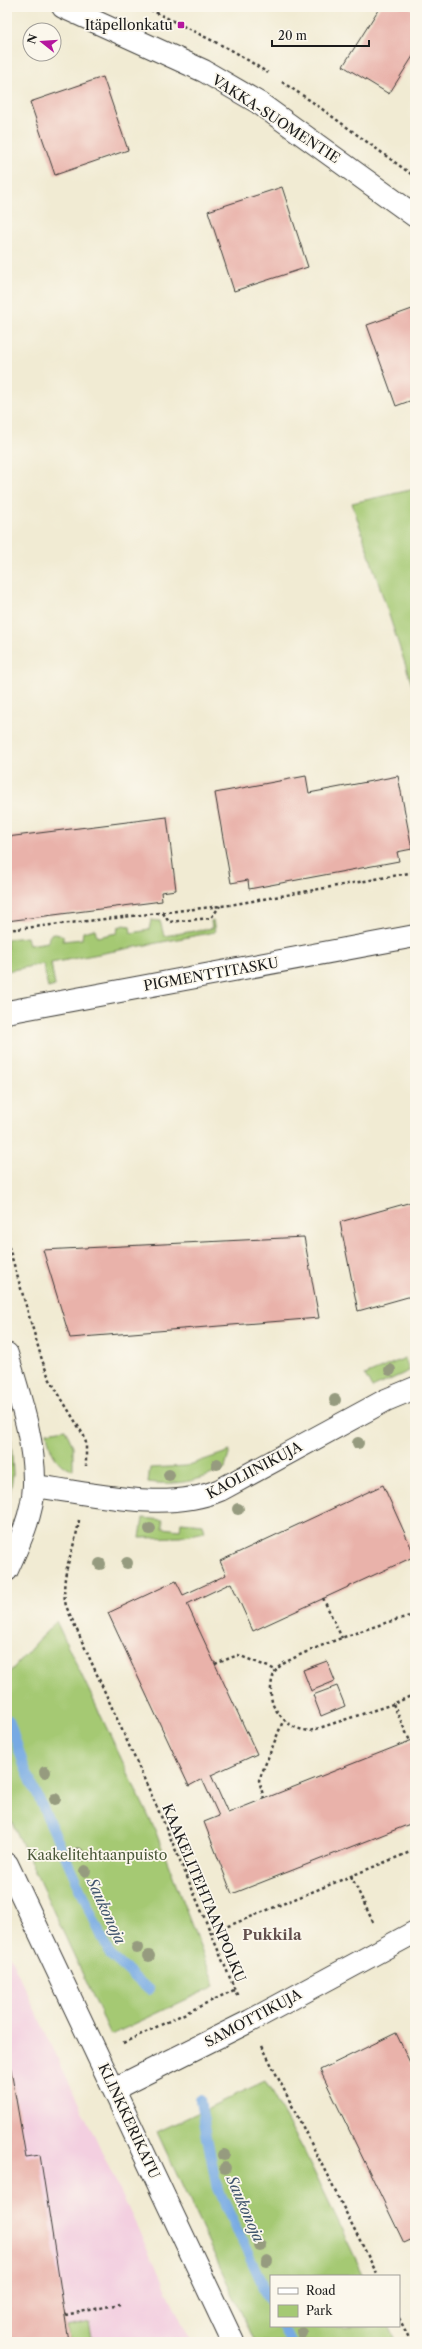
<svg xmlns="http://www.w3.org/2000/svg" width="422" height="2349" font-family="'Libre Caslon Text',serif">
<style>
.built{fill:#f3cfe0}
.green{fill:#a5c973;stroke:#607248}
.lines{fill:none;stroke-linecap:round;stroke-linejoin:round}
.stream{stroke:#77aae3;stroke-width:10}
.building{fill:#e9b2aa}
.minor-casing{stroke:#3c3b37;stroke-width:24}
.tertiary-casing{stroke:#3c3b37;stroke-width:24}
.path{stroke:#3c3b37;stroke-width:2.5;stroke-dasharray:3 3;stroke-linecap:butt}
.minor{stroke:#fff;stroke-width:22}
.tertiary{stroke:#fff;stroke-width:22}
.tree{fill:#969b7f}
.poi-dot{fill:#b5179e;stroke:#fbf7ec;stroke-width:1.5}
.labels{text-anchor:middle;stroke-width:3.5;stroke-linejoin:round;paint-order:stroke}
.poi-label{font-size:14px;fill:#1c1c1c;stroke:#fbf7ec;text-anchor:end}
.street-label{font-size:14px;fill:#1c1c1c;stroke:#fbf7ec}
.park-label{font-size:14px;fill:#4c593a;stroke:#fbf7ec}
.water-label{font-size:15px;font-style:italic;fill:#40556c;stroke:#fbf7ec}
.neighbourhood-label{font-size:15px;font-weight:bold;fill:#64504e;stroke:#fbf7ec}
</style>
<rect width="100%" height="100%" fill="#fbf7ec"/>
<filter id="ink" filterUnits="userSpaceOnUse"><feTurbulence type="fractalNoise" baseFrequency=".025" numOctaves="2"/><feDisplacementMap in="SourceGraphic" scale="8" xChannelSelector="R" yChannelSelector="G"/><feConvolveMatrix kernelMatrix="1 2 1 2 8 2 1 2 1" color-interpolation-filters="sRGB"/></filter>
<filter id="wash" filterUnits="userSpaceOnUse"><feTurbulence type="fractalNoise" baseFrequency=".012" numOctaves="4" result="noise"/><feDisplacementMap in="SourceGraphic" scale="16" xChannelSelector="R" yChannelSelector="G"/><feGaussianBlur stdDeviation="0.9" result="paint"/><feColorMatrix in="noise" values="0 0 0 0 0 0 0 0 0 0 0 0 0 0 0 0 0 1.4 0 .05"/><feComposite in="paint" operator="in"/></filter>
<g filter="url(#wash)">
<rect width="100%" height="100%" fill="#f1ebd3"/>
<polygon class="built" points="7,1950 191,2342 7,2342"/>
<g class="green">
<polygon points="415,489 415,694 352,503"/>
<polygon points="151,920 160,921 164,936 212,928 211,921 213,920 215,932 51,963 55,986 48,988 43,964 7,971 7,939 27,937 29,945 48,942 49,937 52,933 63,936 63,941 82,939 83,932 95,929 97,937 117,933 118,927 124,925 130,926 131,933 149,930"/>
<polygon points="405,1358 409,1371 372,1388 365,1375"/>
<path d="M65,1429L73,1446V1470C55,1466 49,1448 47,1432Z"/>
<polygon points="11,1439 13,1474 7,1512 7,1440"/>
<path d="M230,1451L225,1468C201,1481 175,1486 148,1482L150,1468L186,1466Z"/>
<polygon points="143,1518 163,1520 163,1528 180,1530 181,1522 203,1524 205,1532 180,1537 140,1538"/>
<polygon points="56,1621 155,1830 215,1986 111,2035 10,1818 7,1787 7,1675"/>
<polygon points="265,2081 304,2151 364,2276 271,2276 271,2326 388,2326 396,2342 255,2342 157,2132"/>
<polygon points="89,2322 93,2342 69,2342 67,2327"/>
</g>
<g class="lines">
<g class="stream">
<polyline points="9,1720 24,1766 110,1955 149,1990"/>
<polyline points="200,2100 216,2184 271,2303"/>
<polyline points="282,2326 291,2342"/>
</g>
</g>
<g id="blocks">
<g class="building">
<polygon points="380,7 409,7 415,11 415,53 389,94 343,66"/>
<polygon points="103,77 128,150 55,175 30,102"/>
<polygon points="282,187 308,267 234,291 208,211"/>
<polygon points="415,308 415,399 396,406 367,325"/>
<polygon points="306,776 309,793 398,776 412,849 397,852 399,861 249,889 248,880 231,883 215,793"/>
<polygon points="167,817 176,890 161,892 162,901 7,921 7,837"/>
<polygon points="415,1201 415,1295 358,1311 340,1222"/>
<polygon points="304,1237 319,1318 70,1338 43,1250"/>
<polygon points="383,1485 415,1556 253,1631 231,1583 187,1604 257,1754 211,1775 228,1813 415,1739 415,1822 232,1894 204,1822 219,1816 202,1779 189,1786 108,1613 176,1581 183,1595 205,1585 226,1575 220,1561"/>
<polygon points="327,1661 335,1681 311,1691 303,1670"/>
<polygon points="337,1686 345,1706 321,1716 313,1695"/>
<polygon points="396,2033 415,2073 415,2238 404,2243 320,2070"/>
<polygon points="7,2047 26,2157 40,2155 69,2342 7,2342"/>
</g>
</g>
</g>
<g filter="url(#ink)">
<use href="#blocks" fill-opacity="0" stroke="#3c3b37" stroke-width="1"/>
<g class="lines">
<g class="minor-casing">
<g id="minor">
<polyline points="7,1012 415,936"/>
<path d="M7,1354C19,1395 35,1441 34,1485C33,1514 19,1544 7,1570"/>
<path d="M34,1486C91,1493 166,1513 220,1490L386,1400L415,1388"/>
<polyline points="7,1864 233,2342"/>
<polyline points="114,2089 250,2021 415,1932"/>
</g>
</g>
<g class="tertiary-casing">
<polyline id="tertiary" points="63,7 204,71 259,103 415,216"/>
</g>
<g class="path">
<polyline points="145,7 235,52 268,73"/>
<polyline points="282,82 311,101 415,177"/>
<polyline points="163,913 169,922 211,918 220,906"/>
<polyline points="7,930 230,905 415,872"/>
<polyline points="7,1241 42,1360 49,1378 84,1436 86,1443 86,1466"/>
<path d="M79,1520C75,1551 59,1573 66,1606L165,1825L238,1997"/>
<polyline points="323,1598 342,1638"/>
<path d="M415,1615C392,1619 289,1654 277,1669C270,1677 269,1698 274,1707C284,1722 292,1729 310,1731L393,1704L415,1694"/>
<polyline points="215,1664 238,1655 276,1670"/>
<polyline points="393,1704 410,1741"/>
<polyline points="264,1799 259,1780 283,1721"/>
<polyline points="351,1876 373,1922"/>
<polyline points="211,1933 415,1850"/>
<polyline points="123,2043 234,1990"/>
<polyline points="262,2046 378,2276"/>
<polyline points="65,2315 120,2304"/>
<polyline points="399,2318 411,2342"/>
</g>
<use href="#minor" class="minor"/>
<use href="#tertiary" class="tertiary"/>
</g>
<g class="tree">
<circle cx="390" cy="1370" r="6"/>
<circle cx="335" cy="1400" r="6"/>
<circle cx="358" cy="1443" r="6"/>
<circle cx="217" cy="1464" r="6"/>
<circle cx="169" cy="1475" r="6"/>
<circle cx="238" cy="1509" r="6"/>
<circle cx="150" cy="1529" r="6"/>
<circle cx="127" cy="1563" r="6"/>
<circle cx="100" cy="1564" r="6"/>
<circle cx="45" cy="1772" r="6"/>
<circle cx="55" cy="1799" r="6"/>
<circle cx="78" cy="1853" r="6"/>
<circle cx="85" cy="1871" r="6"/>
<circle cx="137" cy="1948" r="6"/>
<circle cx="149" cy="1956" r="6"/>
<circle cx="224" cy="2155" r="6"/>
<circle cx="225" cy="2168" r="6"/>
<circle cx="260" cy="2246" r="6"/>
<circle cx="267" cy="2261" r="6"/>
<circle cx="302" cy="2333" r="6"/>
</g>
</g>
<rect class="poi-dot" x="177" y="21" width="8" height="8" rx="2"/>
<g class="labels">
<g class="poi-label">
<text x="173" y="30">Itäpellonkatu</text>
</g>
<g class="street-label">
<text transform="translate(276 119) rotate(33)" y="5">VAKKA-SUOMENTIE</text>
<text transform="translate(211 974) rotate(-10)" y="5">PIGMENTTITASKU</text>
<text transform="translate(254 1470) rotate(-28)" y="5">KAOLIINIKUJA</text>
<text transform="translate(204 1893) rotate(67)" y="5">KAAKELITEHTAANPOLKU</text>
<text transform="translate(253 2018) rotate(-28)" y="5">SAMOTTIKUJA</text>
<text transform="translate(129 2121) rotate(65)" y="5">KLINKKERIKATU</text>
</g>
<g class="park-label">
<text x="97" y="1860">Kaakelitehtaanpuisto</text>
</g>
<g class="water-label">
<text transform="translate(106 1911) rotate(65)" y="5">Saukonoja</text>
<text transform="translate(245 2209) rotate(66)" y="5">Saukonoja</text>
</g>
<g class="neighbourhood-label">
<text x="272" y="1940">Pukkila</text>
</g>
</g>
<rect width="422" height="2349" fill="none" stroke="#fbf7ec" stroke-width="24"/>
<rect x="270" y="2275" width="130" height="52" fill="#fbf7ec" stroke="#a29f99"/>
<rect x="278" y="2288" width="20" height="6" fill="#ffffff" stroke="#a29f99"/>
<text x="306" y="2295" font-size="12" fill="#1c1c1c">Road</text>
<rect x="278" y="2305" width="20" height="12" fill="#a5c973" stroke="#a29f99"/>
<text x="306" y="2315" font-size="12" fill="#1c1c1c">Park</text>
<g transform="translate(42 42) rotate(287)"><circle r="19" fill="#fbf7ec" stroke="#a29f99"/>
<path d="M0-3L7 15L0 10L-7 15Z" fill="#b5179e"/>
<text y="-6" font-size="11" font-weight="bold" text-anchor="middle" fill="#1c1c1c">N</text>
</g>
<path d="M272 40v6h97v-6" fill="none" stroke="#1c1c1c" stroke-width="2"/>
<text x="278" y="40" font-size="12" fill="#1c1c1c" stroke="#fbf7ec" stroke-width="3" paint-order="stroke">20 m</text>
</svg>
